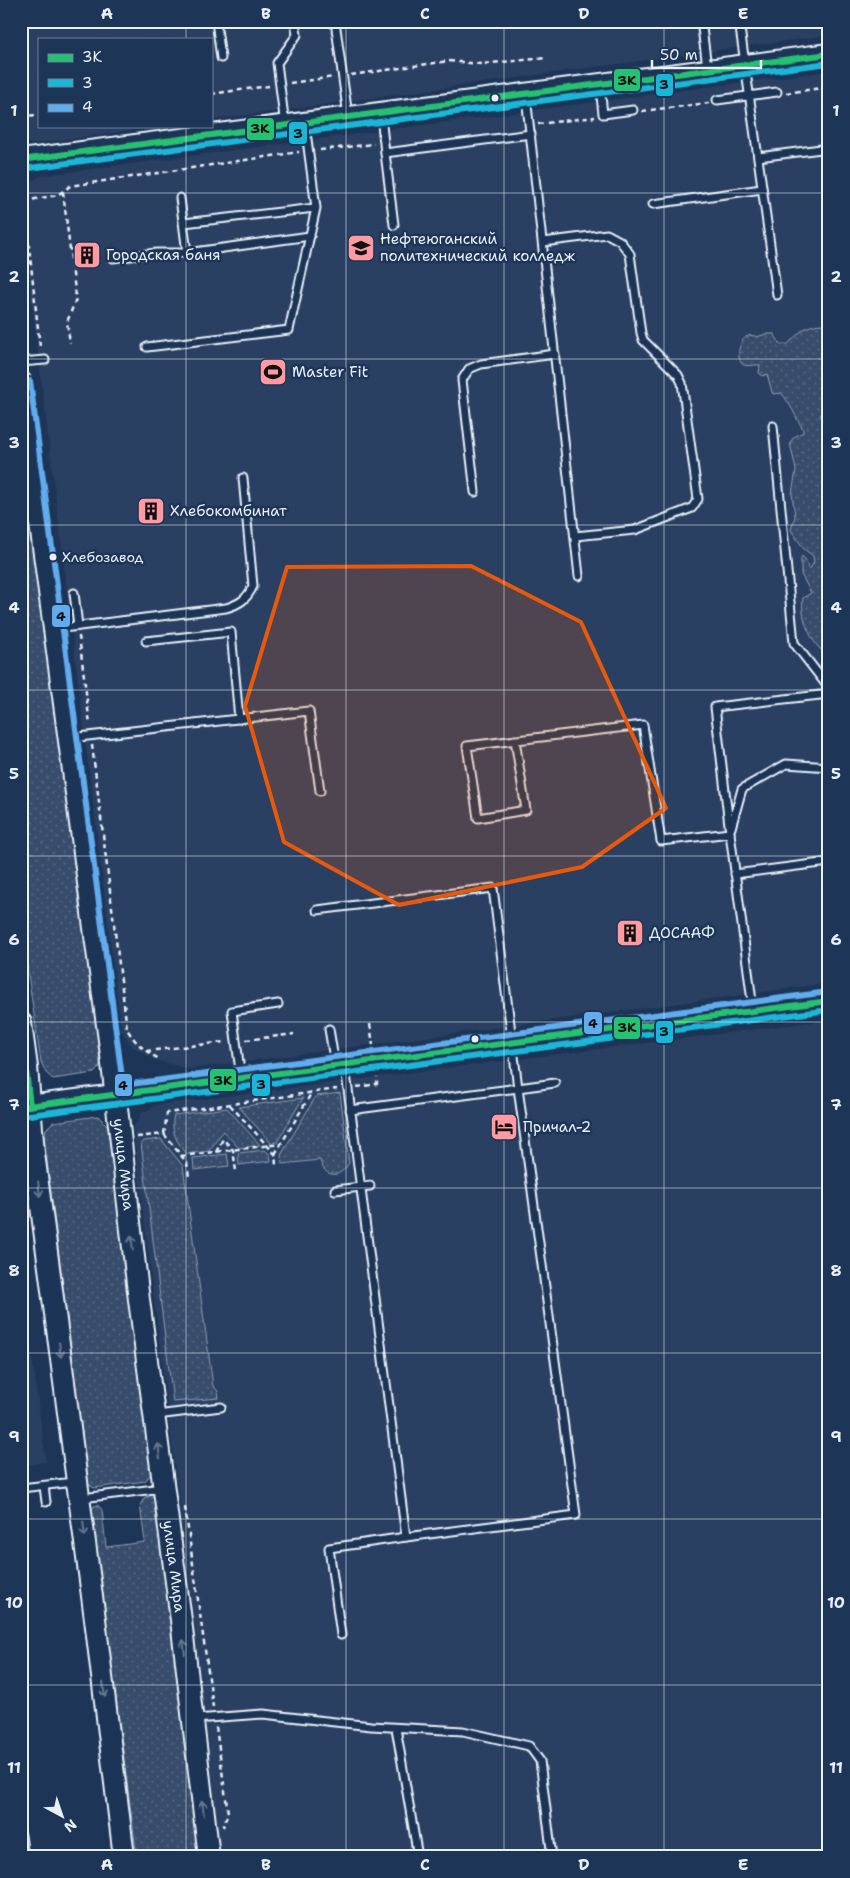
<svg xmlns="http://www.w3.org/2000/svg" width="850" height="1878" font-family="'Shantell Sans',sans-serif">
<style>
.built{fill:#2a4162}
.grass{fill:url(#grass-dots);stroke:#909fb2}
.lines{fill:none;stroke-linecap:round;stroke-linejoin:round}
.lane-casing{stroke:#e8f1f8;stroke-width:11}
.secondary-casing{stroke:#e8f1f8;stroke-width:24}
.path{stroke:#e8f1f8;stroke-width:2.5;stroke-dasharray:5 4;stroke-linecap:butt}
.lane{stroke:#1d3557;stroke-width:7}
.secondary{stroke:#1d3557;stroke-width:20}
.bus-1-casing{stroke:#1d3557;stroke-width:10}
.bus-2-casing{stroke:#1d3557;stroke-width:10}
.bus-3-casing{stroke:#1d3557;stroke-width:10}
.bus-1{stroke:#26c172;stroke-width:6}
.bus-2{stroke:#1ab6d8;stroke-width:6}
.bus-3{stroke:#60acee;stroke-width:6}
.oneway{stroke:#64778f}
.marked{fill:#e8590c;fill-opacity:0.2;stroke:#e8590c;stroke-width:4;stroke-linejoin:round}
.grid{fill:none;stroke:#e8f1f8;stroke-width:1;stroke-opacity:0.55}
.bus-dot{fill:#e8f1f8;stroke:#1d3557;stroke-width:2}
.labels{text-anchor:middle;stroke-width:5;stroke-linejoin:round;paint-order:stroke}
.bus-label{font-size:14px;fill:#e8f1f8;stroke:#1d3557;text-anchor:start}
.poi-label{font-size:15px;fill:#e8f1f8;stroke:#1d3557;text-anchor:start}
.street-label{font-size:15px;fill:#e8f1f8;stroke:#1d3557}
.line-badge{stroke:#1d3557;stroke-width:2}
.pale-badge-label{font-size:14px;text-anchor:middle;font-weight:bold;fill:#111}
.neatline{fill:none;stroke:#e8f1f8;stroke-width:2}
.grid-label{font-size:16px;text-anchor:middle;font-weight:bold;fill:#e8f1f8}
</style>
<defs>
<pattern id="grass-dots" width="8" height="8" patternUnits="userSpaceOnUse" patternTransform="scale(1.25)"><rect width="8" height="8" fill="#374d6c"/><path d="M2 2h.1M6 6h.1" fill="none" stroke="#546782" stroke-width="1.8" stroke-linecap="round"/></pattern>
</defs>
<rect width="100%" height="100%" fill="#1d3557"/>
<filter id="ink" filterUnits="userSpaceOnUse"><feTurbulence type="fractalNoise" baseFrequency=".02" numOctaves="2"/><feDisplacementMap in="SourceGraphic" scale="10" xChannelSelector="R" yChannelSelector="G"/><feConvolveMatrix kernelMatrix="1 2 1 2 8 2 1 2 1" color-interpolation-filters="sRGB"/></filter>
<g filter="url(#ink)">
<g class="built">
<polygon points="21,21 829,21 829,35 211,120 211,39 39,39 39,126 163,126 32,144 21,140"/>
<polygon points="829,71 829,983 189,1069 155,1060 132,1046 121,1030 21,214 21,193 25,183 41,176"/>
<polygon points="829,1020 829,1857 221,1857 193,1613 135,1145 133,1128 142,1113 157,1105"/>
<polygon points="25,1303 46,1462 21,1466 21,1304"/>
</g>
<g class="grass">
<path d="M822,324L829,325V412H822L820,416L829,428V650H821C809,638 800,614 803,598L811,593L801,574V558L802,556L805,559L809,570L814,562L813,556L804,549L791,530L795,516L792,494L796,470L790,443L794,437L803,432V429C796,418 790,402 781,393L773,394L772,392L767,374L763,376L759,373L760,365C755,364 749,367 744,365C733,360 740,328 757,337L766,334H774L781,345L788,344C800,332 804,325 822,324Z"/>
<polygon points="21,436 102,1056 99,1068 94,1073 53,1079 46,1073 41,1062 21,927"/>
<path d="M340,1093L349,1163C340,1179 324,1178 320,1160L282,1164L281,1155L316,1096Z"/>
<polygon points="303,1098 277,1142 271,1143 239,1107"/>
<path d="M227,1108L260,1145L239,1148L223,1131L209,1151L187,1154C177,1142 170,1132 174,1115Z"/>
<polygon points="98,1116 109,1127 152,1473 145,1481 94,1488 88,1484 44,1138 46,1129 53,1122"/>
<polygon points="161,1139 183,1166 213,1386 218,1391 219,1398 173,1402 141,1143 144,1141"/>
<polygon points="265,1150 270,1155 271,1161 239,1165 238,1153"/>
<polygon points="227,1154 229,1166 194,1170 193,1158"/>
<polygon points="155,1496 202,1857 137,1857 91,1511 94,1506 98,1505 102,1510 106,1547 145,1542 140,1505 145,1497"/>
</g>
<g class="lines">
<g class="lane-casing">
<g id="lane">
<polyline points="216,21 221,58"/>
<polyline points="335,21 348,116"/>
<polyline points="737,21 740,28 777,295"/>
<polyline points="702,28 707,67"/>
<polyline points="600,87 603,114 633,110"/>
<polyline points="526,96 579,576"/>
<polyline points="717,100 777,92"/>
<polyline points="381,115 385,153 531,134"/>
<polyline points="285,125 277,63 297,35 295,21"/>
<polyline points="385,153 394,225"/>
<polyline points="758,157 829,148"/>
<polyline points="180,198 187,253 310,236"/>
<polyline points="653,204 762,189"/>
<polyline points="184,223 315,208"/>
<polyline points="543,242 607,234 620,241 630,254 641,333 643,340 678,375 682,383 698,499 692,508 635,530 575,536"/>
<polyline points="113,258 157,253 187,253"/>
<polyline points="147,347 289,330 316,208 305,124"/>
<polyline points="21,362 45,360"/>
<polyline points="773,426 794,643 829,688"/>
<polyline points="475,492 462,380 469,369 481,364 555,354"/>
<polyline points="74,593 78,626"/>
<path d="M55,629L226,608C240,604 247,599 253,586L243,478"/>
<polyline points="146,641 231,632 239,719"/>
<polyline points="70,738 309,711 320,791"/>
<polyline points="515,740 526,810 478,818 467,746 643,725 661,841 730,833 753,1009"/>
<polyline points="731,828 742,789 786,764 829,767"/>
<polyline points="730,833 715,707 829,694"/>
<polyline points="735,874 829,862"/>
<polyline points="317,910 493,888 518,1088 350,1110"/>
<polyline points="329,1029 335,1065"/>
<polyline points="241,1078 232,1011 278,1004"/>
<polyline points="335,1190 370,1186"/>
<polyline points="157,1415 221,1407"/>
<polyline points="44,1486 46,1502"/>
<polyline points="21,1488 74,1482"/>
<polyline points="82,1498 163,1488"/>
<polyline points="406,1537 576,1515 518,1088 555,1083"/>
<polyline points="341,1635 329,1548 406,1537 345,1066"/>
<polyline points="195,1719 263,1714 371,1726 463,1731 529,1746 540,1761 552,1857"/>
<polyline points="396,1728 418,1857"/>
<polyline points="21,1835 24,1857"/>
</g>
</g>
<g class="secondary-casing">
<g id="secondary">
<polyline points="21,160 829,54"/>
<path id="s1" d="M21,382L111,1055L138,1292L181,1620L209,1857"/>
<polyline points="21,1023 27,1067 34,1153 95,1619 124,1857"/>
<polyline points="21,1107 335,1067 829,1001"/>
</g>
</g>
<g class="path">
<polyline points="351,75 449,61 481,64 546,58"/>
<polyline points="290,83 334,77"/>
<polyline points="786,93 829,87"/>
<polyline points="211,94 269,86"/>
<polyline points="642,111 709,103"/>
<polyline points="21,116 39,115"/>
<polyline points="538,124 595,117"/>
<polyline points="320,150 374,144"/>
<polyline points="63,192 76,299 67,322 70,343"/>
<polyline points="21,200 24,201 40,347"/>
<polyline points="24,201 58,195 70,186 299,152"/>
<polyline points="79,636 90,725"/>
<path d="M92,745L127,1029C136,1044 146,1052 161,1060"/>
<polyline points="370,1024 373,1045"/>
<polyline points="246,1040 294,1034"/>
<polyline points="146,1051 225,1042"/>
<polyline points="357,1087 377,1084 377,1077"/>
<polyline points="230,1105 275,1154 276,1165"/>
<polyline points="164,1134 187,1163 189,1177"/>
<polyline points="137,1137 164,1134 167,1113 337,1089"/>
<polyline points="216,1152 223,1139 233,1150 236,1171"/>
<polyline points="275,1154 312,1092"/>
<polyline points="181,1156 281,1144"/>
<polyline points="185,1507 213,1707"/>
<polyline points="216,1727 228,1813 223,1827"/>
</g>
<use href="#lane" class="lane"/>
<use href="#secondary" class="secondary"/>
<g class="bus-1-casing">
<g id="bus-1">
<polyline points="21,160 829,54"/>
<polyline points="21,1025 30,1106"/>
<polyline points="21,1107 829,1001"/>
</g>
</g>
<g class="bus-2-casing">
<g id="bus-2">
<polyline points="22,169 829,63"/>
<polyline points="22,1116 829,1010"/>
</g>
</g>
<g class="bus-3-casing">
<polyline id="bus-3" points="30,381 123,1085 828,992"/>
</g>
<use href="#bus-1" class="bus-1"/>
<use href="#bus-2" class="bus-2"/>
<use href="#bus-3" class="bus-3"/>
</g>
<defs><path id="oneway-shaft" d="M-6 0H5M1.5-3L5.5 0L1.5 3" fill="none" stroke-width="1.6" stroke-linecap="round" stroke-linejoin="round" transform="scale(1.25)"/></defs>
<g class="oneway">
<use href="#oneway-shaft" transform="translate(39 1189) rotate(83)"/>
<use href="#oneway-shaft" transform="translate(132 1243) rotate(-97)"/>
<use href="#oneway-shaft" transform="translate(60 1350) rotate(83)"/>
<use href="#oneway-shaft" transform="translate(159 1451) rotate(-97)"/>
<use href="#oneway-shaft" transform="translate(84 1529) rotate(83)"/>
<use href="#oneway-shaft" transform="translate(184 1647) rotate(-97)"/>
<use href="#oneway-shaft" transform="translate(104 1690) rotate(83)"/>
<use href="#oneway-shaft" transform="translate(203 1808) rotate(-97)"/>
</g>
</g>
<path class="marked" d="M471,566L581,622L666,808L582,867L399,905L284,842L245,706L287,567Z"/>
<path class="grid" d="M186,21V39M346,21V1857M504,21V1857M664,21V1857M186,126V1857M21,193H829M21,359H829M21,525H829M21,690H829M21,856H829M21,1022H829M21,1188H829M21,1353H829M21,1519H829M21,1685H829"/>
<defs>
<g id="university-square" transform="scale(1.4375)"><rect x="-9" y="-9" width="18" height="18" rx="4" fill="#ff9aa2" stroke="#1d3557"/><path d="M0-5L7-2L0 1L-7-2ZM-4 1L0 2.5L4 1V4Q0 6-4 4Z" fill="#111"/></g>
<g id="building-square" transform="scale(1.4375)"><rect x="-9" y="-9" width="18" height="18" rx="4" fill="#ff9aa2" stroke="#1d3557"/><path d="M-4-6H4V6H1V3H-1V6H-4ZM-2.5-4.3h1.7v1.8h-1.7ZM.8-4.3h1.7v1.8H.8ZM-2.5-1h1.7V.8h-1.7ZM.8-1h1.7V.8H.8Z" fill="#111"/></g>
<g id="stadium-square" transform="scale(1.4375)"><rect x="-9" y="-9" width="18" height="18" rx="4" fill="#ff9aa2" stroke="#1d3557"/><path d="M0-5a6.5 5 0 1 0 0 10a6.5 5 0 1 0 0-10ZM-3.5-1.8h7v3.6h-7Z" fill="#111"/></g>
<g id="hotel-square" transform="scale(1.4375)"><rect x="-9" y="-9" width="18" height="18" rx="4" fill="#ff9aa2" stroke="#1d3557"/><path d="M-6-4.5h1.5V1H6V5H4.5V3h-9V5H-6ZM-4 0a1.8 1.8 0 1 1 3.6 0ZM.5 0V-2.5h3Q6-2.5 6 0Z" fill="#111"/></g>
</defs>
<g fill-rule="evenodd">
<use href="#university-square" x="361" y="248"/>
<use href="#building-square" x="87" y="255"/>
<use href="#stadium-square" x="273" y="372"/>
<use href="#building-square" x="151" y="511"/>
<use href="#building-square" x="630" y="933"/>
<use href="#hotel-square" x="504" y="1127"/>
</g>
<g class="bus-dot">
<circle cx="495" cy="98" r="4.5"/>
<circle cx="53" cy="557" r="4.5"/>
<circle cx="475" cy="1039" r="4.5"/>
</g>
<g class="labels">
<g class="bus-label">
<text x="62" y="562">Хлебозавод</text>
</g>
<g class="poi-label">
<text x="380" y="244">Нефтеюганский<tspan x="380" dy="17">политехнический колледж</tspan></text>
<text x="106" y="260">Городская баня</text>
<text x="292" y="377">Master Fit</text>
<text x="170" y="516">Хлебокомбинат</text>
<text x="649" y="938">ДОСААФ</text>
<text x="523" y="1132">Причал-2</text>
</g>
<g class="street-label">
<text dy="5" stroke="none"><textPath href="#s1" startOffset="789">улица Мира</textPath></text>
<text dy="5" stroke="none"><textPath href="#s1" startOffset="1194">улица Мира</textPath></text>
</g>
</g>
<g class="line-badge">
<rect x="613" y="68" width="28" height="24" rx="5" fill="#26c172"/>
<rect x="655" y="73" width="19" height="24" rx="5" fill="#1ab6d8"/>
<rect x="246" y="117" width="29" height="24" rx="5" fill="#26c172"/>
<rect x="288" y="121" width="20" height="24" rx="5" fill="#1ab6d8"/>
<rect x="51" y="604" width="20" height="24" rx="5" fill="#60acee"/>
<rect x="583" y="1011" width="20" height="24" rx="5" fill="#60acee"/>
<rect x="613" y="1016" width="28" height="24" rx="5" fill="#26c172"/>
<rect x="655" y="1020" width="19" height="24" rx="5" fill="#1ab6d8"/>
<rect x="209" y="1068" width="28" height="24" rx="5" fill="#26c172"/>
<rect x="251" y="1073" width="20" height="24" rx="5" fill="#1ab6d8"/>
<rect x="114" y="1073" width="19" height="24" rx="5" fill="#60acee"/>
</g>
<g class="pale-badge-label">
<text x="627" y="85">3К</text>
<text x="664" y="89">3</text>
<text x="260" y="133">3К</text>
<text x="298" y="138">3</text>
<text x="61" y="621">4</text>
<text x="593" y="1028">4</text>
<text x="627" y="1032">3К</text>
<text x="664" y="1036">3</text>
<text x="223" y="1085">3К</text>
<text x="261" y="1089">3</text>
<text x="123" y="1090">4</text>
</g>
<rect width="850" height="1878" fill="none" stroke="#1d3557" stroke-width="55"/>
<rect x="38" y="38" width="175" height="90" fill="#1d3557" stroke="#6e8097"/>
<rect x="48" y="54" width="25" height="8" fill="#26c172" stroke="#6e8097"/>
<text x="82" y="62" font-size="15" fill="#e8f1f8">3К</text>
<rect x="48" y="79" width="25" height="8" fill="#1ab6d8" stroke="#6e8097"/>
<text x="82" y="88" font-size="15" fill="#e8f1f8">3</text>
<rect x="48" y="104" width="25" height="8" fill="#60acee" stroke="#6e8097"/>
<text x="82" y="112" font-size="15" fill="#e8f1f8">4</text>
<g transform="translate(62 1816) rotate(140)" stroke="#1d3557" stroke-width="4" paint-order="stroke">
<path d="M0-4L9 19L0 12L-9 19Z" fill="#e8f1f8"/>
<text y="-8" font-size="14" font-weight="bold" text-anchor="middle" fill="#e8f1f8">N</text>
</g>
<path d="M652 60v8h109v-8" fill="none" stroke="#e8f1f8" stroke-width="2.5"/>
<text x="660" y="60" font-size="15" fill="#e8f1f8" stroke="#1d3557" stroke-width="4" paint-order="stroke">50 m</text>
<rect x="28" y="28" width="794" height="1822" class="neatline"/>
<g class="grid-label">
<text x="107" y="19">A</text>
<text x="266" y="19">B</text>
<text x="425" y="19">C</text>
<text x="584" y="19">D</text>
<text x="743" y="19">E</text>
<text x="14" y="116">1</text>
<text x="836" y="116">1</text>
<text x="14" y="282">2</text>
<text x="836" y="282">2</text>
<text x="14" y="448">3</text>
<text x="836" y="448">3</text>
<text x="14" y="613">4</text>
<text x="836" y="613">4</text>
<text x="14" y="779">5</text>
<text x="836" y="779">5</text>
<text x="14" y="945">6</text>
<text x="836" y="945">6</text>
<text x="14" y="1110">7</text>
<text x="836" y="1110">7</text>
<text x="14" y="1276">8</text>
<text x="836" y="1276">8</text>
<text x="14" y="1442">9</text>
<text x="836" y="1442">9</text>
<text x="14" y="1608">10</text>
<text x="836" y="1608">10</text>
<text x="14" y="1773">11</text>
<text x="836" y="1773">11</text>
<text x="107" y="1870">A</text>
<text x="266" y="1870">B</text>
<text x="425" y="1870">C</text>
<text x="584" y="1870">D</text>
<text x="743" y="1870">E</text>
</g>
</svg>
